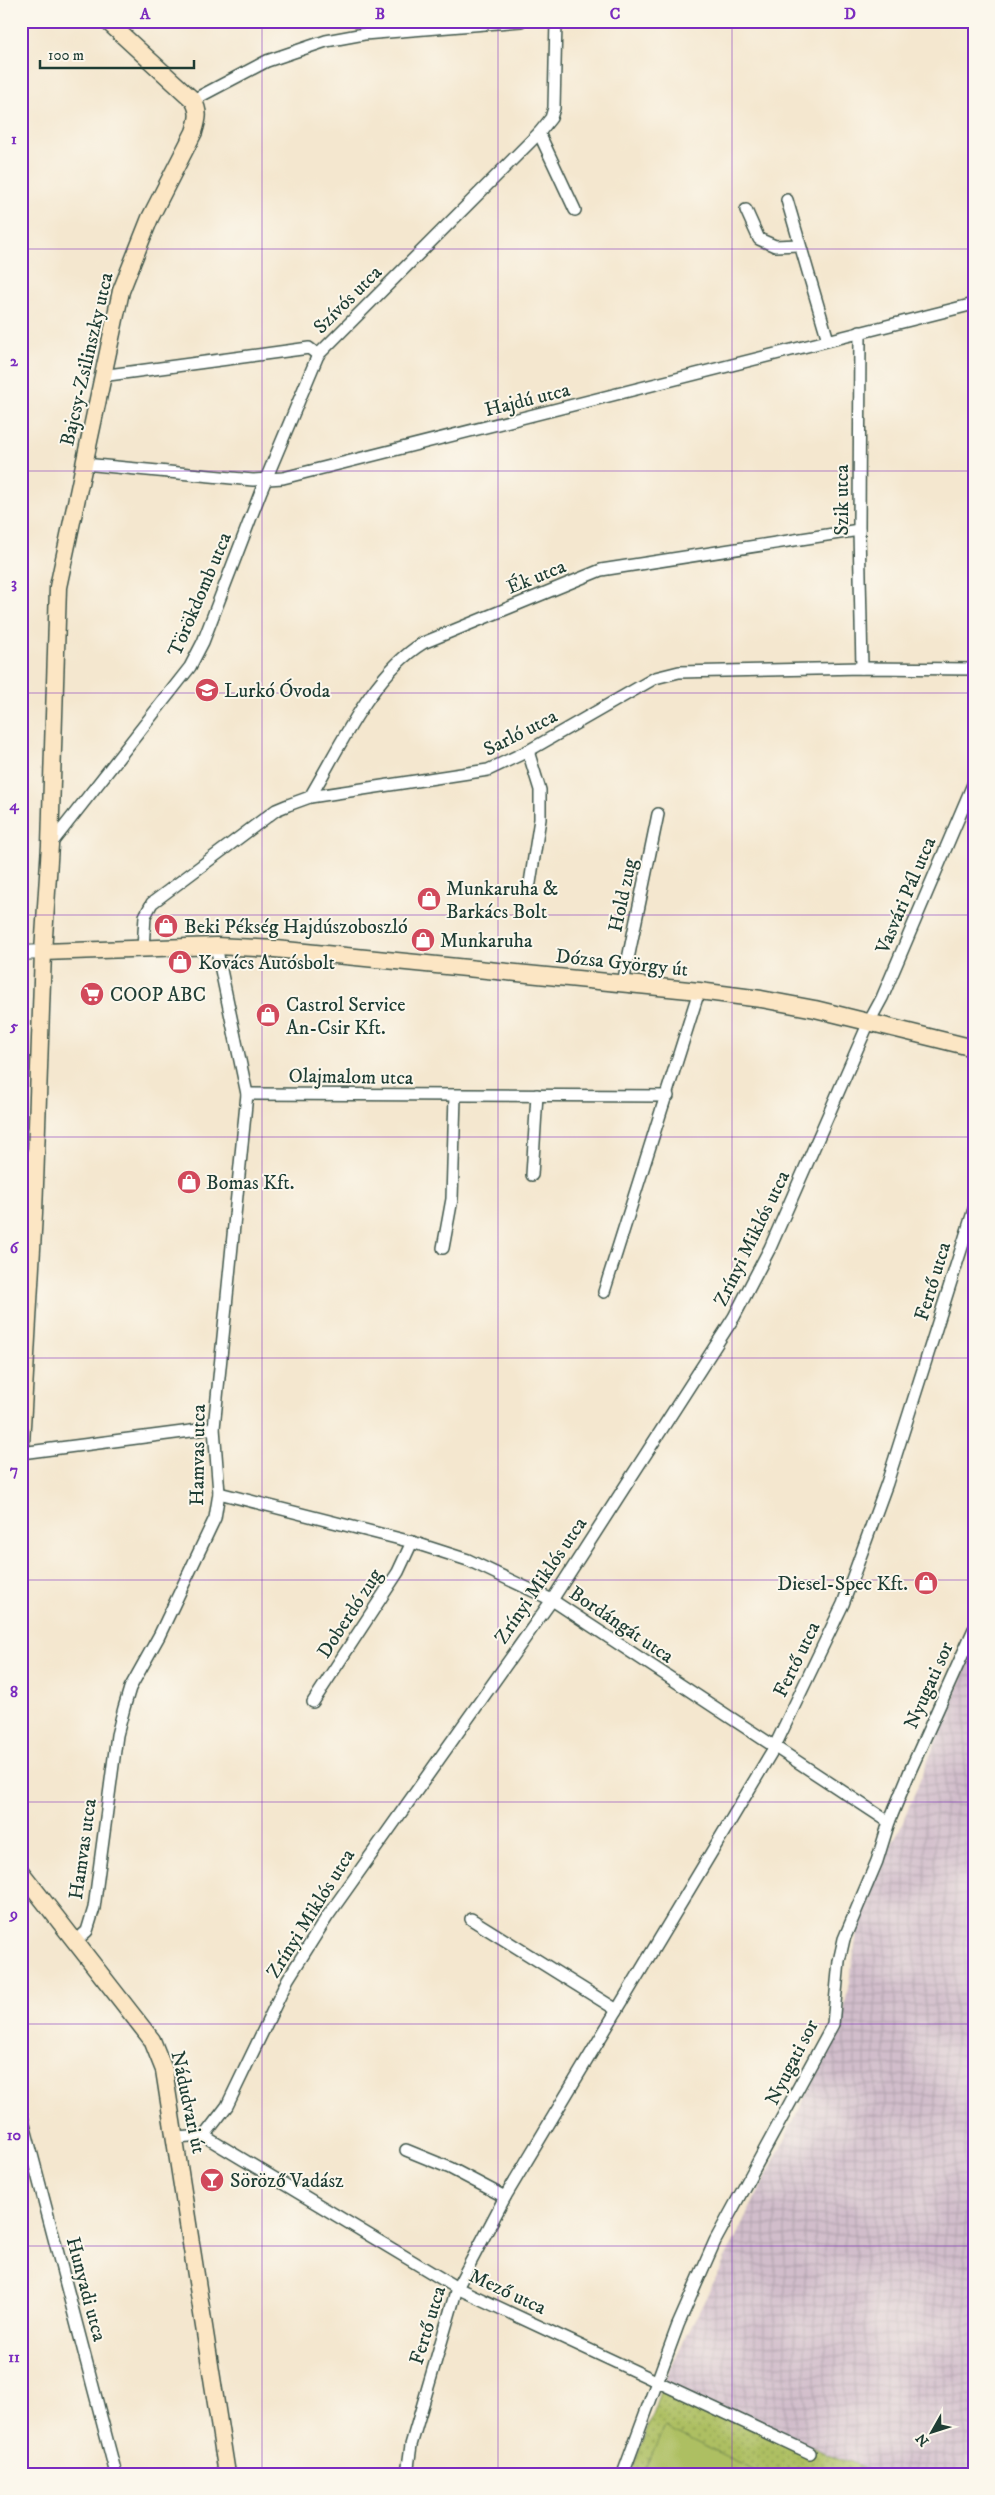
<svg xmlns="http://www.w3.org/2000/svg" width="995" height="2495" font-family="'IM FELL DW Pica',serif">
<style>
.industrial{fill:url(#industrial-grid)}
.grass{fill:url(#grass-dots);stroke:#667e4b}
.pitch{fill:#adbf62;stroke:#667e4b}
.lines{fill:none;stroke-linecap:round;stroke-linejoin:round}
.minor-casing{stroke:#3f564b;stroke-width:14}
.tertiary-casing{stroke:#3f564b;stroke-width:16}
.secondary-casing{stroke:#3f564b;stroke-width:19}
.minor{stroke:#fff;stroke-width:11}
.tertiary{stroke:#fff;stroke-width:14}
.secondary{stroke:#fce6c4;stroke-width:16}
.grid{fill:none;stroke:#7b2cbf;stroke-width:1;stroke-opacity:0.55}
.labels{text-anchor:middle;stroke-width:4;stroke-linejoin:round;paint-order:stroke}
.street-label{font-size:20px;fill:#1f3d34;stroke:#fbf7ec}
.poi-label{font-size:20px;fill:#1f3d34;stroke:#fbf7ec;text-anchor:start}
.neatline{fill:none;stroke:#7b2cbf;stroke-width:2}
.grid-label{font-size:16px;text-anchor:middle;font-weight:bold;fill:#7b2cbf}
</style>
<defs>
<pattern id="industrial-grid" width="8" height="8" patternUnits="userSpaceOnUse" patternTransform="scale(1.25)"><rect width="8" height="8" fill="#d1bdcb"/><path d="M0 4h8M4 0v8" fill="none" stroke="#b3a3af"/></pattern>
<pattern id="grass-dots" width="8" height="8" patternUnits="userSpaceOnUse" patternTransform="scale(1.25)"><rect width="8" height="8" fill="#adbf62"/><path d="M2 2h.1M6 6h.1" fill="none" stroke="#8c9c52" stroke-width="1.8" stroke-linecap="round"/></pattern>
</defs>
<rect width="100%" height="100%" fill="#fbf7ec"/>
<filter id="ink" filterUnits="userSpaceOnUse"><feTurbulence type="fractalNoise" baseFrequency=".02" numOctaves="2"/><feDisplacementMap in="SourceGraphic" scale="10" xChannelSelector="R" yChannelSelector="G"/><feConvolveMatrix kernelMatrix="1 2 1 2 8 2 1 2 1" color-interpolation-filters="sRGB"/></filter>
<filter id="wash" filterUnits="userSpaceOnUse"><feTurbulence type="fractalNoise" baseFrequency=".0096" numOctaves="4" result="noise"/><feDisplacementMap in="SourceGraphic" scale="20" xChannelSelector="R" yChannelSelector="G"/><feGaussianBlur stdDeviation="1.12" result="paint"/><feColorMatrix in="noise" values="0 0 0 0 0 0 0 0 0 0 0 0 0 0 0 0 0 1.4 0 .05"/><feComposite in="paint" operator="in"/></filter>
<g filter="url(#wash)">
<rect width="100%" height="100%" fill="#f4e7cf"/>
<polygon class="industrial" points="974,1648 974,2474 877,2474 662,2386 842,2023 861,1911 880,1864 900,1829"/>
<polygon class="grass" points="662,2386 877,2474 631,2474"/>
<polygon class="pitch" points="665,2427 761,2474 651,2474 644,2470"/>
</g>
<g filter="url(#ink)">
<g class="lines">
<g class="minor-casing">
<g id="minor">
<polyline points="193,100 267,61 326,41 364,34 521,21"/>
<polyline points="539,133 575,210"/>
<polyline points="787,200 828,340"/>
<polyline points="746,210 759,239 775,246 799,245"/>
<polyline points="860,332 859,530 862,668"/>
<polyline points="101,376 309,348 318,355"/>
<polyline points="84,464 253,480 283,478 974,304"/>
<polyline points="528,751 540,790 540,819 530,883"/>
<path d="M310,797C340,747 372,674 423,643L601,570L859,530"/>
<polyline points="50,845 190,667 203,642 261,491 318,355 539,133 551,118 554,108 556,21"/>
<polyline points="143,949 145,916 152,903 276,810 288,805 310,797 488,770 528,751 655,678 679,672 862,668 974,669"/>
<polyline points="623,983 658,814"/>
<polyline points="247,1094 668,1096"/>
<polyline points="532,1175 537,1095"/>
<polyline points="443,1248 452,1199 455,1096"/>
<polyline points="604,1292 699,991"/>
<polyline points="21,1453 214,1428"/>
<polyline points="219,1493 412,1542 468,1560 552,1600 889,1822"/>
<polyline points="313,1702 398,1572 412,1542"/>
<polyline points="471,1919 617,2010"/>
<polyline points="76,1941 87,1931 94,1908 117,1735 124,1708 130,1688 159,1636 215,1518 219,1493 214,1428 247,1094 216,946"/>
<polyline points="21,2113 116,2474"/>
<polyline points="204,2136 227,2106 288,1979 327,1917 552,1600 734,1317 770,1248 869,1022 882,998 974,782"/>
<polyline points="204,2136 457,2288 810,2453"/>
<polyline points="176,2138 204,2136"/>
<polyline points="406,2150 450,2168 505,2197"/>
<polyline points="407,2474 411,2445 457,2288 505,2197 774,1748 843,1604 887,1483 974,1209"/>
<polyline points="623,2474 678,2325 715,2241 833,2024 839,1961 844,1939 877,1861 889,1822 910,1771 974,1629"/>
</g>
</g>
<g class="tertiary-casing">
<polyline id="tertiary" points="21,953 43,952"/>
</g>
<g class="secondary-casing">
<g id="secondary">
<polyline points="43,952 216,946 275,949 699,991 761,999 815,1009 974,1048"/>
<path d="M21,1444L34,1213L43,952L50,845L58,587L121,291L150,218L194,132C198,119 200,112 193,100L107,21"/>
<polyline points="21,1872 152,2040 164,2070 227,2474"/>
</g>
</g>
<use href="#minor" class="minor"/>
<use href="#tertiary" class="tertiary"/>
<use href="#secondary" class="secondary"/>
</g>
</g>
<path class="grid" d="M262,21V2474M498,21V2474M732,21V2474M21,249H974M21,471H974M21,693H974M21,915H974M21,1137H974M21,1358H974M21,1580H974M21,1802H974M21,2024H974M21,2246H974"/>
<defs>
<g id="school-disc" transform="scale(1.25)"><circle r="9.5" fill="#d1495b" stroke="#fbf7ec"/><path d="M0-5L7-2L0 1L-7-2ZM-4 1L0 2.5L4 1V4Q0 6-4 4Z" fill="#fff"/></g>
<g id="shop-disc" transform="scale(1.25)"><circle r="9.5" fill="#d1495b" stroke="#fbf7ec"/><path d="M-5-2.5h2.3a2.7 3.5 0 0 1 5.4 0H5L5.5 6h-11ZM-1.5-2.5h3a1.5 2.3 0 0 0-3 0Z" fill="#fff"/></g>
<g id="supermarket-disc" transform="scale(1.25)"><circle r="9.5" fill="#d1495b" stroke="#fbf7ec"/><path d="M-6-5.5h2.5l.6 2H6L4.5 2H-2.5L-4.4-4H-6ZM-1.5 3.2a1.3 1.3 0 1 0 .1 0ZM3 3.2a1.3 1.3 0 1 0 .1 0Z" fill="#fff"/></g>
<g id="bar-disc" transform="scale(1.25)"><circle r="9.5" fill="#d1495b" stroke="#fbf7ec"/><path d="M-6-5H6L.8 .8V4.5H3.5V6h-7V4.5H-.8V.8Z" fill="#fff"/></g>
</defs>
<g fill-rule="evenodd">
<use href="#school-disc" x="207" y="690"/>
<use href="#shop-disc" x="429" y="899"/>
<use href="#shop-disc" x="166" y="926"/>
<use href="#shop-disc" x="423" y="940"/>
<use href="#shop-disc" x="180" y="962"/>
<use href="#supermarket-disc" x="92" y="994"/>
<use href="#shop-disc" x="268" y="1015"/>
<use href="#shop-disc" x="189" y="1182"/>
<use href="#shop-disc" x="926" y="1583"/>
<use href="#bar-disc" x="212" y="2180"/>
</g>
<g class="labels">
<g class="street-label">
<text transform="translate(347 299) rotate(-45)" y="7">Szívós utca</text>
<text transform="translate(86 359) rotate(-77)" y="7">Bajcsy-Zsilinszky utca</text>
<text transform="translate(527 399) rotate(-14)" y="7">Hajdú utca</text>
<text transform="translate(841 500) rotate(-90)" y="7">Szik utca</text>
<text transform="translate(536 576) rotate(-22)" y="7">Ék utca</text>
<text transform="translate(199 594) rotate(-67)" y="7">Törökdomb utca</text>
<text transform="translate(520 732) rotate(-27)" y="7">Sarló utca</text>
<text transform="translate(622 895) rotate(-78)" y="7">Hold zug</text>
<text transform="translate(905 895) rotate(-67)" y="7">Vasvári Pál utca</text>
<text transform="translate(622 962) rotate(6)" y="7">Dózsa György út</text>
<text transform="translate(351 1076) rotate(1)" y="7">Olajmalom utca</text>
<text transform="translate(751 1238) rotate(-64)" y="7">Zrínyi Miklós utca</text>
<text transform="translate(932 1281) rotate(-73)" y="7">Fertő utca</text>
<text transform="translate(197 1455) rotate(-89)" y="7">Hamvas utca</text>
<text transform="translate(540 1580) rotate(-56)" y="7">Zrínyi Miklós utca</text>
<text transform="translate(349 1613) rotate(-57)" y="7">Doberdó zug</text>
<text transform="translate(622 1624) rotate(34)" y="7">Bordángát utca</text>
<text transform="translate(796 1659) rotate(-64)" y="7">Fertő utca</text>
<text transform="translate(928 1685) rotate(-66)" y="7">Nyugati sor</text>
<text transform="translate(82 1849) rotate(-82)" y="7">Hamvas utca</text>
<text transform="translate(310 1913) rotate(-58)" y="7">Zrínyi Miklós utca</text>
<text transform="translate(791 2062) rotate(-63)" y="7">Nyugati sor</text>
<text transform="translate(189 2102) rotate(78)" y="7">Nádudvari út</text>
<text transform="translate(87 2289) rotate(75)" y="7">Hunyadi utca</text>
<text transform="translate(508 2291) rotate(25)" y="7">Mező utca</text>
<text transform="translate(427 2325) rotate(-73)" y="7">Fertő utca</text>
</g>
<g class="poi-label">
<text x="224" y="697">Lurkó Óvoda</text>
<text x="446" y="895">Munkaruha &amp;<tspan x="446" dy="23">Barkács Bolt</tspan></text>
<text x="184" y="933">Beki Pékség Hajdúszoboszló</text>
<text x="440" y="947">Munkaruha</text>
<text x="198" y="969">Kovács Autósbolt</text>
<text x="110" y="1001">COOP ABC</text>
<text x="286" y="1011">Castrol Service<tspan x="286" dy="23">An-Csir Kft.</tspan></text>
<text x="206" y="1189">Bomas Kft.</text>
<text x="908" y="1590" text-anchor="end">Diesel-Spec Kft.</text>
<text x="230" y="2187">Söröző Vadász</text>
</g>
</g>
<rect width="995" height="2495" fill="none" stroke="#fbf7ec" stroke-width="55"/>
<g transform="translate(932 2432) rotate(231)" stroke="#fbf7ec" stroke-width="4" paint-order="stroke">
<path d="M0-4L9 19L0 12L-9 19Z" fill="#1f3d34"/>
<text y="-8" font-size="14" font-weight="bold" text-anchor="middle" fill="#1f3d34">N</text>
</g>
<path d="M40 60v8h154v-8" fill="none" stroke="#1f3d34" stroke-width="2.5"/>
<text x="48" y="60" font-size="15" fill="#1f3d34" stroke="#fbf7ec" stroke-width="4" paint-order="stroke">100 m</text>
<rect x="28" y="28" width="940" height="2440" class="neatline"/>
<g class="grid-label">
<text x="145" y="19">A</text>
<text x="380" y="19">B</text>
<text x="615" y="19">C</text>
<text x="850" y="19">D</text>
<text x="14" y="144">1</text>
<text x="14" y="366">2</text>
<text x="14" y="588">3</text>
<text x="14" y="810">4</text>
<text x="14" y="1031">5</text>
<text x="14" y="1253">6</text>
<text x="14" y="1475">7</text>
<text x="14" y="1697">8</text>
<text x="14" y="1919">9</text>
<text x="14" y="2140">10</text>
<text x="14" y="2362">11</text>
</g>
</svg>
